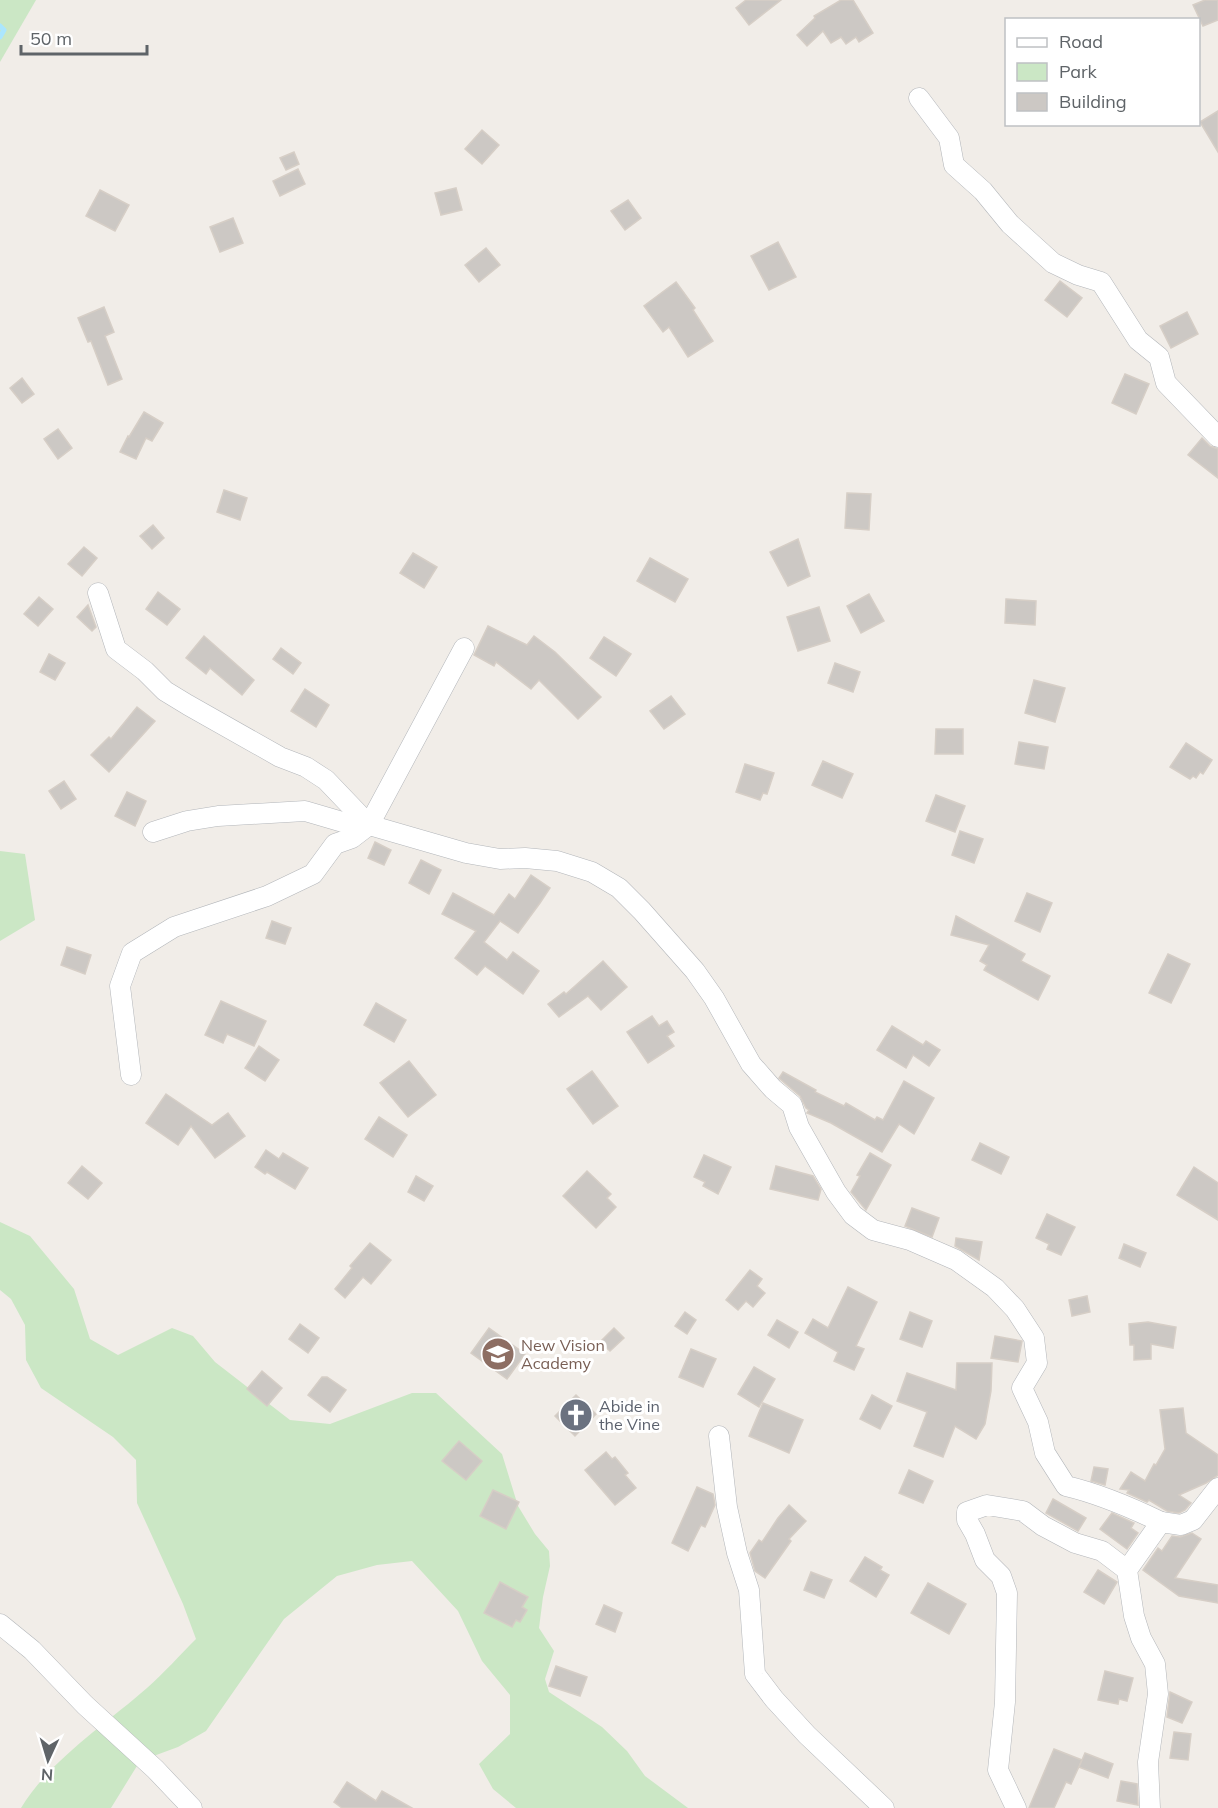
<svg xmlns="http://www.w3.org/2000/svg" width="1218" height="1808" font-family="Mulish,sans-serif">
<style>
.green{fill:#cbe7c5}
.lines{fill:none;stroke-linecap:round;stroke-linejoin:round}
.stream{stroke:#abe6fe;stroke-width:5}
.building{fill:#ccc8c4;stroke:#d6cec6;stroke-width:1.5}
.street-casing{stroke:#b3b6ba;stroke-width:21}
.street{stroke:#fff;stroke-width:20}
.labels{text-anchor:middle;stroke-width:6;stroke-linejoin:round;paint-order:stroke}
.education-label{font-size:16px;fill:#785e54;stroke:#fff;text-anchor:start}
.worship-label{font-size:16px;fill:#5b616d;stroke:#fff;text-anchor:start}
</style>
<rect width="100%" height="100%" fill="#f1ede8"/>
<g class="green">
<polygon points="0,0 36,0 0,62"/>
<polygon points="0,851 25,854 35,920 0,941"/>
<path d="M0,1222L30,1236L74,1289L90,1339L118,1355L172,1328L193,1336L215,1362L290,1420L330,1424L412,1393H436L502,1454L518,1506L535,1534L549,1551L550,1566L543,1597L539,1628L554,1651L545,1679L549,1692L602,1727L627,1751L645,1776L688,1808H516L493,1789L479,1764L510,1734V1695L482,1661L458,1611L412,1561L377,1565L337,1576L284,1619L206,1731L178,1747L140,1761L111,1808H21C49,1761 106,1724 147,1688C164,1673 180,1655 196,1639L183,1604L137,1503L136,1460L113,1437L41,1388L26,1360L25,1325L11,1299L0,1290Z"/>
</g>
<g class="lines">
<polyline class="stream" points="0,26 4,30 0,37"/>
</g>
<g class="building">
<polygon points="746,0 781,0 749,25 736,8"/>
<polygon points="841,0 853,0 873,33 859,42 856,37 846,44 841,37 831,43 823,31 807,46 797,35 815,18 814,16"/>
<polygon points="1205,0 1218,0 1218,20 1203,26 1193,5"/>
<polygon points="1218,111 1218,152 1200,122"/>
<polygon points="482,130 499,145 482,164 465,149"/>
<polygon points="294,152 299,164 286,170 280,158"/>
<polygon points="298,169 305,184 280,196 273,181"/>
<polygon points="456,188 462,210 441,215 435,193"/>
<polygon points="100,190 129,205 115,231 86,216"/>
<polygon points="628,200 641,218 625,230 611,211"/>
<polygon points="233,218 243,243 220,252 210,227"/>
<polygon points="778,242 796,277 769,290 751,256"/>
<polygon points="486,248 500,265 479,282 465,265"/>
<polygon points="1060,281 1082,298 1067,317 1045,300"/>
<polygon points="676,282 695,308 693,310 713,341 688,357 669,327 663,332 644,306"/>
<polygon points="104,307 114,332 105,336 122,379 108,385 91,341 88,342 78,318"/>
<polygon points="1187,312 1198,334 1171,348 1160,326"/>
<polygon points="1125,374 1149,384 1136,414 1112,403"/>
<polygon points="22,378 34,394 22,403 10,388"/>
<polygon points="144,412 163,423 152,441 146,438 136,459 120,452 128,436 129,437"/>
<polygon points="58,429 72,448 58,459 44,439"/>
<polygon points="1202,438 1210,446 1218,449 1218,478 1188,455"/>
<polygon points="224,490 247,498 240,520 217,512"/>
<polygon points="847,493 871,494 869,530 845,528"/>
<polygon points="153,525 164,538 152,549 140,536"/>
<polygon points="798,539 810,576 788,586 770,552"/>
<polygon points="84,547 97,558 82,576 68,564"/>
<polygon points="413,553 437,567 424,588 400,573"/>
<polygon points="650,558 688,579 675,602 637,581"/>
<polygon points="158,592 180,609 167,625 146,609"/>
<polygon points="869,594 884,621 861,633 847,606"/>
<polygon points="39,597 53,609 38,626 24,614"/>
<polygon points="1006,599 1036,601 1035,625 1005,623"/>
<polygon points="88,605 96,627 92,631 77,617"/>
<polygon points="819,607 830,641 798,651 787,617"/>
<polygon points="488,626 527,645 534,636 555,652 601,697 578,719 539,680 531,689 496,662 494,666 474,655"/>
<polygon points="204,636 254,680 242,695 210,668 206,674 186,658"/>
<polygon points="604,637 631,654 616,676 590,658"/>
<polygon points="281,648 301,663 293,674 273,659"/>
<polygon points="49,654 65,663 55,680 40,672"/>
<polygon points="835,663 860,672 853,692 828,683"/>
<polygon points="1034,680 1065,688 1055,722 1025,713"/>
<polygon points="305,689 329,705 316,727 291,711"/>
<polygon points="671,696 685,714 664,729 650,711"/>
<polygon points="137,707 155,721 109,772 91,755 109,737 111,739"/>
<polygon points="936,729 963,729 963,754 935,754"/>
<polygon points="1019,742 1048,747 1044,769 1015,764"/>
<polygon points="1186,743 1212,760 1203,774 1200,772 1196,778 1193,776 1190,779 1170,767"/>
<polygon points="823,761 853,774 842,798 812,785"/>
<polygon points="745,764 774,773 767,794 763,793 760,800 736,792"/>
<polygon points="64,781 76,799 61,809 49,791"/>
<polygon points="127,792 146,801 135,826 115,816"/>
<polygon points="936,795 965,806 955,832 926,821"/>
<polygon points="960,831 983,839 974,863 952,855"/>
<polygon points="375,842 391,850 384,865 368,858"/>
<polygon points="421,860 441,870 429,894 409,883"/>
<polygon points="531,875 550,888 540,903 518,933 500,921 484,942 507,960 513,952 539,971 523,994 485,966 477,975 455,958 476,931 442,914 453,893 494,915 509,894 515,899"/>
<polygon points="1027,893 1052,903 1040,932 1015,921"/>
<polygon points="956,916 1025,954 1021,961 1050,976 1038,1000 984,970 987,965 980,961 989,945 951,935"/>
<polygon points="272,921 291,928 285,944 266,938"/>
<polygon points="67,947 91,955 85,974 61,965"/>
<polygon points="1168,954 1190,964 1171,1003 1149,993"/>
<polygon points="603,961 627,987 601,1010 588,996 559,1017 548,1004 564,992 566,994"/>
<polygon points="221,1001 266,1021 254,1046 227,1034 223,1043 205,1035"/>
<polygon points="376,1003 406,1020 394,1042 364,1025"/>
<polygon points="652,1016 659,1026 667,1021 674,1032 667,1036 674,1046 648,1063 627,1032"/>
<polygon points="892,1026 923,1045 926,1041 940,1050 929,1066 913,1055 906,1068 877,1050"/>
<polygon points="259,1046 279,1060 265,1081 245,1068"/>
<polygon points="409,1061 436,1095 408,1117 380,1083"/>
<polygon points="592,1071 618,1106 593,1124 567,1089"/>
<polygon points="783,1072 816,1090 815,1092 844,1106 846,1103 875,1120 877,1117 883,1120 904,1081 934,1098 914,1134 899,1124 882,1152 831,1123 807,1113 809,1110 806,1108 800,1096 779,1078"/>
<polygon points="166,1094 212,1125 228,1113 245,1136 215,1158 191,1126 178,1145 146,1123"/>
<polygon points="379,1117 407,1135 393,1157 365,1139"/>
<polygon points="980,1143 1009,1157 1001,1174 972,1160"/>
<polygon points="266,1150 279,1159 283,1153 308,1168 295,1189 267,1172 265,1174 255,1167"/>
<polygon points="870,1153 891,1165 866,1210 851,1192 860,1176 857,1175"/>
<polygon points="704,1155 731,1167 718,1194 703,1186 705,1182 694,1177"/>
<polygon points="82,1166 102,1183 88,1199 68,1183"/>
<polygon points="776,1166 813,1176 821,1189 818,1200 770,1189"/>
<polygon points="1194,1167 1218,1183 1218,1220 1177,1195"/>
<polygon points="587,1171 611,1194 607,1198 616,1207 596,1228 563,1196"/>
<polygon points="416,1176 433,1186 424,1201 408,1192"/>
<polygon points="912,1208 939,1218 932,1237 905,1226"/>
<polygon points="1047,1214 1075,1227 1061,1255 1047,1249 1049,1244 1036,1238"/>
<polygon points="956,1238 982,1242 979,1260 955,1246"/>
<polygon points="370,1243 391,1260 371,1284 363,1277 345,1298 335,1289 352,1268 350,1266"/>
<polygon points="1124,1244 1146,1253 1140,1267 1119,1258"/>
<polygon points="750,1270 762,1279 757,1286 765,1293 753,1307 746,1301 738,1310 726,1300"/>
<polygon points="848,1287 877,1302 856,1346 864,1349 854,1370 834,1361 838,1352 805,1333 813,1319 828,1328"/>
<polygon points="1087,1296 1090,1312 1072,1316 1069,1300"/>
<polygon points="685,1312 696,1320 687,1334 675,1326"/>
<polygon points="910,1312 932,1321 922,1347 900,1339"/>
<polygon points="777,1320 798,1332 789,1348 768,1335"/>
<polygon points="1148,1322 1176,1327 1173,1348 1151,1344 1151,1359 1134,1360 1134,1345 1130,1345 1129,1324"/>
<polygon points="300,1324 319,1338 308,1353 289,1339"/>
<polygon points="489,1328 525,1354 507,1379 471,1353"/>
<polygon points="614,1328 624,1338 610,1351 600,1342"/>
<polygon points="995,1336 1022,1341 1018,1362 991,1358"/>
<polygon points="691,1349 716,1359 703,1387 679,1377"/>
<polygon points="957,1363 992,1363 991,1391 985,1424 976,1439 955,1426 943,1457 914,1446 927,1412 897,1401 907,1373 956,1390"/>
<polygon points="754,1367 775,1379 759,1407 738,1394"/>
<polygon points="262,1371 282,1388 267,1406 247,1389"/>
<polygon points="322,1377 327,1377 346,1390 330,1412 308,1395"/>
<polygon points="576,1395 596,1414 575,1436 555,1416"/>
<polygon points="872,1395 892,1406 880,1429 860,1419"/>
<polygon points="763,1403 803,1420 789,1453 749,1436"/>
<polygon points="1183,1408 1186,1433 1218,1455 1218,1475 1206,1483 1179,1495 1191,1503 1185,1510 1179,1513 1167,1511 1149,1500 1147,1502 1127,1493 1129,1490 1120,1489 1131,1472 1145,1481 1154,1464 1156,1465 1165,1449 1160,1410"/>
<polygon points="459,1441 482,1461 466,1480 442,1461"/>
<polygon points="606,1452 612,1459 615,1457 628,1473 625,1475 636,1488 615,1505 585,1470"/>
<polygon points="1094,1467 1108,1469 1105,1485 1091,1481"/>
<polygon points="909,1470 933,1481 923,1503 899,1493"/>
<polygon points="697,1487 713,1494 715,1505 705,1527 701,1525 688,1551 672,1543"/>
<polygon points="493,1490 519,1502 506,1529 480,1516"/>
<polygon points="1053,1499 1086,1518 1078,1531 1046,1513"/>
<polygon points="789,1505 806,1521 789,1539 791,1541 765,1578 755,1571 750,1553 759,1540 762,1542 778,1518"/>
<polygon points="1112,1513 1134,1523 1131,1528 1138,1533 1127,1549 1100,1529"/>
<polygon points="1192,1533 1201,1539 1175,1578 1218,1585 1218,1603 1179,1596 1143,1570 1158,1548 1162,1551 1172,1536 1180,1537"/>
<polygon points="865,1557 882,1567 880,1570 889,1575 876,1597 850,1581"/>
<polygon points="1098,1570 1117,1582 1104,1604 1084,1592"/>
<polygon points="811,1572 832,1580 824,1598 804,1590"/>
<polygon points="500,1582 528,1597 522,1607 527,1610 520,1622 516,1620 512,1627 484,1613"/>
<polygon points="928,1583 966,1604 949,1634 911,1613"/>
<polygon points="604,1605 622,1613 615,1632 596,1624"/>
<polygon points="556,1666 587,1677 580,1696 549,1686"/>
<polygon points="1105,1671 1133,1678 1127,1701 1119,1699 1118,1704 1098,1700"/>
<polygon points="1170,1692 1192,1702 1182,1723 1167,1717"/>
<polygon points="1174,1732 1191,1734 1188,1760 1170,1758"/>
<polygon points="1054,1749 1082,1760 1071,1784 1066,1782 1054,1808 1029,1808"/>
<polygon points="1085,1753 1113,1764 1108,1778 1079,1767"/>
<polygon points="1121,1781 1137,1784 1138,1805 1117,1801"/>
<polygon points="347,1782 376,1801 382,1791 412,1808 342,1808 334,1802"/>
</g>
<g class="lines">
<g class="street-casing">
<g id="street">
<polyline points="919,98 949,138 954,165 983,191 1010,224 1053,263 1078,275 1101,282 1138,340 1159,357 1166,383 1218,437"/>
<path d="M98,593L116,649L145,671L165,691L188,705L280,757L306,767L326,780L369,825L466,853L500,859L525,858L557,861L592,872L619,888L642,911L695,971L714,998L751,1064L773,1089L792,1105L799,1127L836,1192L853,1215L873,1230L910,1240L956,1260L995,1288L1015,1309L1034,1338L1037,1363L1022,1388L1038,1422L1045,1453L1066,1486C1100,1494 1130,1507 1161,1522"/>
<polyline points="153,832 187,821 218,816 305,811 363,828"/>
<polyline points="131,1075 120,986 132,953 174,927 267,896 313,874 335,844 352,838 369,825 464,648"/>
<polyline points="719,1436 727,1507 737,1553 749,1590 755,1674 774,1699 807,1735 884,1808"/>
<polyline points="0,1624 32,1650 85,1705 155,1769 192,1808"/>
<polyline points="1016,1808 998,1770 1005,1702 1007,1593 1001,1576 985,1560 975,1534 967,1520 967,1512 987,1505 1023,1511 1043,1526 1075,1543 1102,1551 1127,1570"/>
<polyline points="1150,1808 1148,1762 1158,1694 1155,1664 1141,1638 1134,1616 1127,1570 1161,1522 1181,1525 1193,1520 1218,1488"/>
</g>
</g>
<use href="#street" class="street"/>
</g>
<defs>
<g id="school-disc" transform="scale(1.725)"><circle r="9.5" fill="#8d6e63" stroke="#fff"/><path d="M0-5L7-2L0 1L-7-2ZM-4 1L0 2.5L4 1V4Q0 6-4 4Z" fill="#fff"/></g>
<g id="church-disc" transform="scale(1.725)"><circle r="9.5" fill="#6b7280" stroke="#fff"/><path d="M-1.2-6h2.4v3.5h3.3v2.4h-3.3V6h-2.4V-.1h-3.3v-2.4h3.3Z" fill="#fff"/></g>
</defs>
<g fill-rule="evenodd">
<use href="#school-disc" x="498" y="1354"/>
<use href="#church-disc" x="576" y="1415"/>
</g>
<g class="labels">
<g class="education-label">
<text x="521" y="1351">New Vision<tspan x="521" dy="18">Academy</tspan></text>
</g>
<g class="worship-label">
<text x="599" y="1412">Abide in<tspan x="599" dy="18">the Vine</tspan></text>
</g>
</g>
<rect x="1005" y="18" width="195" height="108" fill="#ffffff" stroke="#bfc1c3" stroke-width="1.5"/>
<rect x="1017" y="38" width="30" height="9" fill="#ffffff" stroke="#bfc1c3" stroke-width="1.5"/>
<text x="1059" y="48" font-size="18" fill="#5f6468">Road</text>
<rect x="1017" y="63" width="30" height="18" fill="#cbe7c5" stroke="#bfc1c3" stroke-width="1.5"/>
<text x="1059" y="78" font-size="18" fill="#5f6468">Park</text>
<rect x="1017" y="93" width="30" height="18" fill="#ccc8c4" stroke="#bfc1c3" stroke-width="1.5"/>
<text x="1059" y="108" font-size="18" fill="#5f6468">Building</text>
<g transform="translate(48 1760) rotate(184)" stroke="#ffffff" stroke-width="4.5" paint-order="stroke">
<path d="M0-4.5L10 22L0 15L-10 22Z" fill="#5f6468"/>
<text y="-9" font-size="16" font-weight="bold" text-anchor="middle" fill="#5f6468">N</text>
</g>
<path d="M21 45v9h126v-9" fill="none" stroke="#5f6468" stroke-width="3"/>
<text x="30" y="45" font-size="18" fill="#5f6468" stroke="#ffffff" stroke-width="4.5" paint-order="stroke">50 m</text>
</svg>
